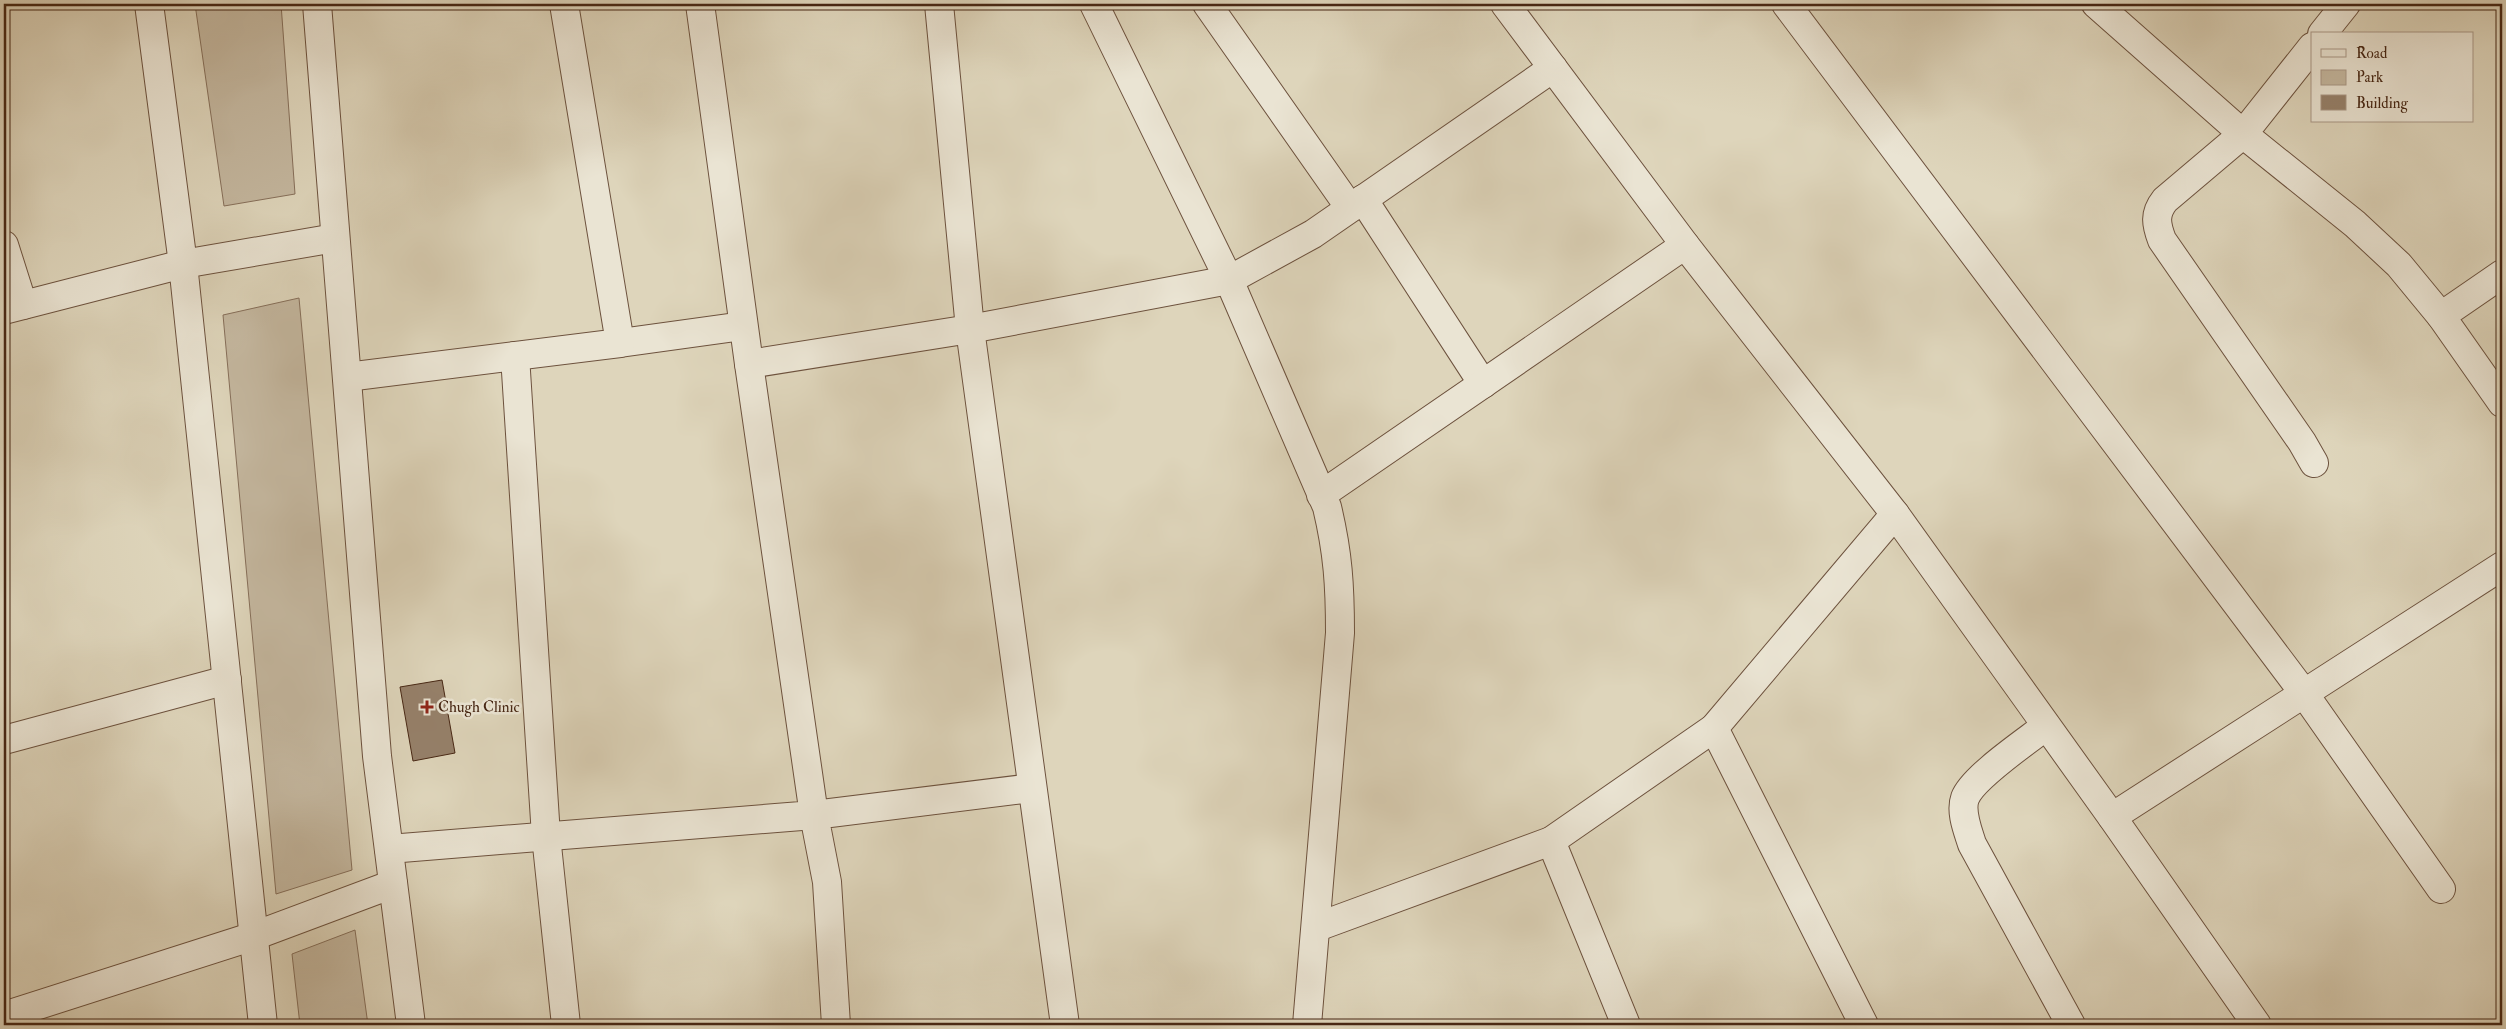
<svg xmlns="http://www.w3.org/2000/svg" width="2506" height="1029" font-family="'IM FELL Double Pica',serif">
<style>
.green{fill:#c4b79f;stroke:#866f5a}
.building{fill:#96816b;stroke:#472714}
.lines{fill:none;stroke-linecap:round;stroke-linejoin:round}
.minor-casing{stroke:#6d523e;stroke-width:30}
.minor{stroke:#eae4d3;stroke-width:28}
.poi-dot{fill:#8f2418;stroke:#eae4d3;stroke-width:2}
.labels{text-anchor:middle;stroke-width:5;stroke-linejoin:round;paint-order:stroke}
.poi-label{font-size:15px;fill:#472714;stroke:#eae4d3;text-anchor:start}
</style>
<rect width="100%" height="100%" fill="#ded5bb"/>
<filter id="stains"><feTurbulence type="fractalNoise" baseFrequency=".004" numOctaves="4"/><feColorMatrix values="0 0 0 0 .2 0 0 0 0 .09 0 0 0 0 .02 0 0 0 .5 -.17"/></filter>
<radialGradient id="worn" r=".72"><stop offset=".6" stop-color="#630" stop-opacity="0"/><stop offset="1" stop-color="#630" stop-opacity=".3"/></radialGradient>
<g class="green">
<polygon points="195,4 281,4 295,194 224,206"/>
<polygon points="299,298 352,870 276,894 223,315"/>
<polygon points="355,930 368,1025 300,1025 292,954"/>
</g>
<polygon class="building" points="442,680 455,753 413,761 400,687"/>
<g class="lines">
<g class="minor-casing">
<g id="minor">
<polyline points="149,4 183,264 263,1025"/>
<polyline points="317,4 377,756 411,1025"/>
<polyline points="939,4 970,329 1065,1025"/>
<path d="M1094,4L1229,280L1327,507C1338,553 1340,586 1340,633L1307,1025"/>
<polyline points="1207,4 1350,208"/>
<polyline points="1505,4 1685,245 1895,514"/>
<polyline points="1786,4 2303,692 2441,889"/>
<path d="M2096,4L2243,134L2165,200C2154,214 2156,224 2162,240L2302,442L2314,463"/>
<polyline points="2322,34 2346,4"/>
<polyline points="2312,47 2243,134 2355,224 2399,265 2441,316"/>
<polyline points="1363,199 1483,384"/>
<polyline points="4,245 23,305"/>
<polyline points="2502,274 2441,316 2502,403"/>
<polyline points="4,310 183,264 335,238"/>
<polyline points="620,343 743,326"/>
<polyline points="515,356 546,836 566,1025"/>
<polyline points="749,364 970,329 1229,280 1313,234 1553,68"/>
<polyline points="347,377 620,343 564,4"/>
<polyline points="1321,495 1685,245"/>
<path d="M2046,726C2027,741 1973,777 1965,798C1960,812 1968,831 1972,844L2071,1025"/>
<polyline points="4,740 227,680"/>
<polyline points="2112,817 2502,566"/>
<polyline points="389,849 814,815 749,364 700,4"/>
<polyline points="1317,927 1551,841"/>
<polyline points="4,1016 254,936 393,884"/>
<polyline points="836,1025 827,882 814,815 1032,788"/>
<polyline points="1626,1025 1551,841 1714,728"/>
<polyline points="1864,1025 1714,728 1895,514 2112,817 2257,1025"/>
</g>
</g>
<use href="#minor" class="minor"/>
</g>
<path class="poi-dot" d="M424.5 699.5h5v5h5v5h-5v5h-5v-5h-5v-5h5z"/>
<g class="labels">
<g class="poi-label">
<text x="438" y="712">Chugh Clinic</text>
</g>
</g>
<rect width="2506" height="1029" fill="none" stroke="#ded5bb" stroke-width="20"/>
<rect x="5" y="5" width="2496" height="1019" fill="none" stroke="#472714" stroke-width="2.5"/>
<rect x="10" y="10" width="2486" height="1009" fill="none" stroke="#472714"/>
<rect x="2311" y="32" width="162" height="90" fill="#eae4d3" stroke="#a99887"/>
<rect x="2321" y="49" width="25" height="8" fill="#eae4d3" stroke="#a99887"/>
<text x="2356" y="58" font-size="15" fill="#472714">Road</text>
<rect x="2321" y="70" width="25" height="15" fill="#c4b79f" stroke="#a99887"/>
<text x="2356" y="82" font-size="15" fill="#472714">Park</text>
<rect x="2321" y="95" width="25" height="15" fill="#96816b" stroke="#a99887"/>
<text x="2356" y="108" font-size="15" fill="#472714">Building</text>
<rect width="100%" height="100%" filter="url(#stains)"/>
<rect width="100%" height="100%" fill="url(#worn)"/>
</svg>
